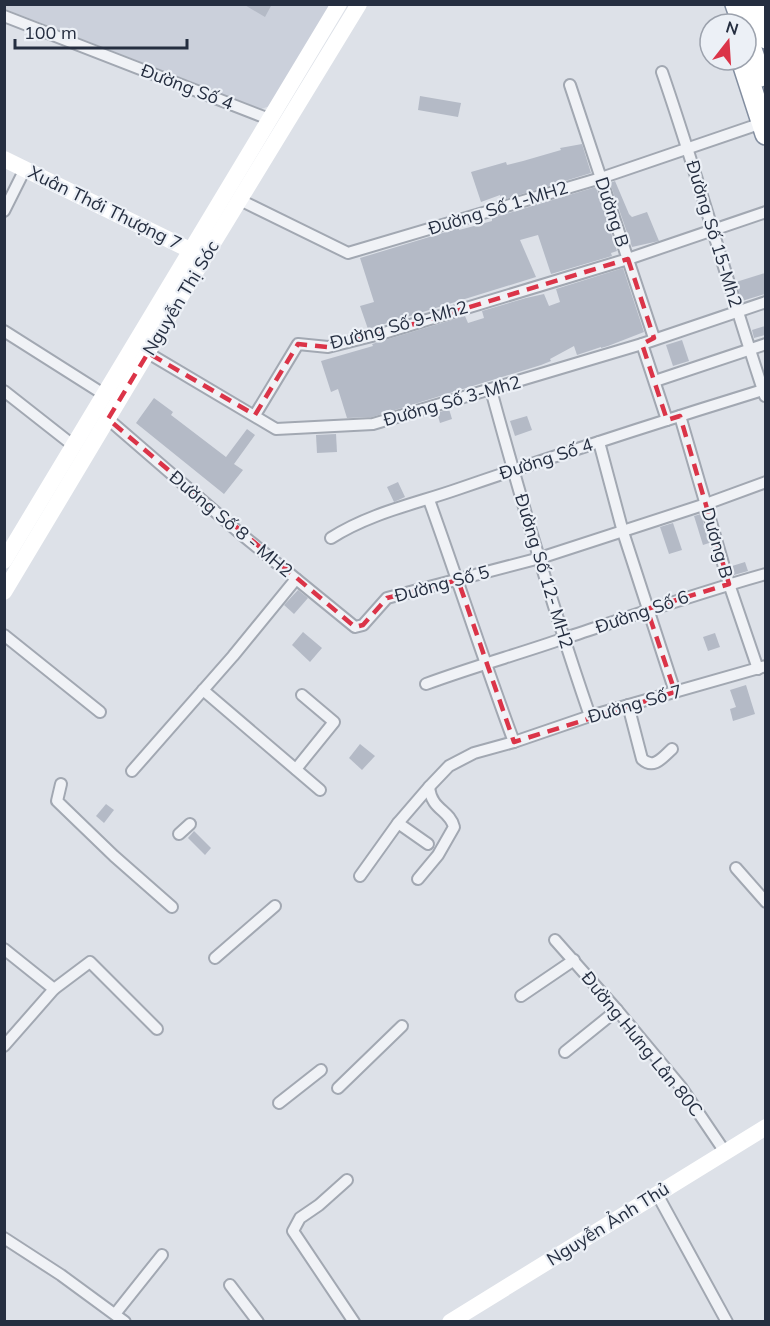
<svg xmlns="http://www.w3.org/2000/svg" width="770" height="1326" font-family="Mulish,sans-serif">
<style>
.built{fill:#cbd0db}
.building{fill:#b4bac6}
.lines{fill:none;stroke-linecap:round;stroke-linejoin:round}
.street-casing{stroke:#a2a8b2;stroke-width:14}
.highway-casing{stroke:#838ea0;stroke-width:24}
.street{stroke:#f0f2f6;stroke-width:10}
.secondary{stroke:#fff;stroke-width:16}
.highway{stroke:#fff;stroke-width:21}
.marked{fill:none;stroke:#db3448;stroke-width:4.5;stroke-dasharray:12 8;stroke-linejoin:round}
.labels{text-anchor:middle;stroke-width:4.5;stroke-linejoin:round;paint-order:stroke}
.street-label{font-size:18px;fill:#252e40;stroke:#ecf0f6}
</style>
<rect width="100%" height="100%" fill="#dde1e8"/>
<polygon class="built" points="4,5 330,5 270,106 261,109 5,9"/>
<g class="building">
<polygon points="243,4 272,4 265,17"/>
<polygon points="420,96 461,103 458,117 418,110"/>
<polygon points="582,144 591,173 502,200 500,195 481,202 471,172 506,162 507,165 523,161 561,150 560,148"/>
<polygon points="615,181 629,214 632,217 647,212 659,241 632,247 610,183"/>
<polygon points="596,187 617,251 611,253 612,256 551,274 538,235 520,240 536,277 368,329 360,306 374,302 360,258 459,228 459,230 474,226 492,221 492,218"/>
<polygon points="623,268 644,332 608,346 601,348 601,347 577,355 574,346 550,359 551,361 541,365 372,417 347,418 338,389 331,392 321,361 373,346 372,344 465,316 468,323 484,318 482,311 526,298 544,294 549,306 560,302 556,289"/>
<polygon points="765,273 765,294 742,301 736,282"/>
<polygon points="765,326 765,335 754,338 752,330"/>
<polygon points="682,340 689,361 673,366 666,345"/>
<polygon points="154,398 173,412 171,415 226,457 247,429 255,435 234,464 243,470 224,494 136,423"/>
<polygon points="449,409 452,419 440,423 437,413"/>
<polygon points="527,416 532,430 515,436 510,421"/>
<polygon points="336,434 337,452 317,453 316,435"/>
<polygon points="398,482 405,497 394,502 387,487"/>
<polygon points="701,514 709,543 703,545 694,516"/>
<polygon points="673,523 682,550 669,554 660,527"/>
<polygon points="745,562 748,571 734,575 732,566"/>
<polygon points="298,590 308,598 294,614 284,605"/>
<polygon points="303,632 322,648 310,662 292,645"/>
<polygon points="715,633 720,647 708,651 703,637"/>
<polygon points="746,685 755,714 733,721 730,709 736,707 730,690"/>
<polygon points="360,744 375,756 362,770 349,758"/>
<polygon points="106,804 114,810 104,823 96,816"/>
<polygon points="194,831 211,848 205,855 188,838"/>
</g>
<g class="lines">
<g class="street-casing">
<g id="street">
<polyline points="4,16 269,119"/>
<path d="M662,72C699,179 729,289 765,396"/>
<polyline points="570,85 654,338"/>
<polyline points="240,200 348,253 601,178 762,123"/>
<polyline points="4,211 25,169"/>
<polyline points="4,331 105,395"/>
<polyline points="642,344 667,420"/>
<polyline points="148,353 276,429 373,424 642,344 766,302"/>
<polyline points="655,381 766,344"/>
<path d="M491,390C521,500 553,609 590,716"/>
<polyline points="4,391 74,446"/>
<polyline points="255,415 298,344 328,347 384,333 628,259 766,212"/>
<polyline points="680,416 729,584 758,669"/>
<polyline points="108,419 241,534 355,627 363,625 387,598 540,558 706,504 766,482"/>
<polyline points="599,442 623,532 675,692"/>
<path d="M429,500C458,580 484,662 514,742"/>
<path d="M331,538C370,513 415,504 458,489C560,454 662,421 766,389"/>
<polyline points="4,635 100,712"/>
<path d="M426,684C472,667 519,654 565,638C632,616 698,593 766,574"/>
<polyline points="203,690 320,790"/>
<path d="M628,705L642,759C654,770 663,757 672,749"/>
<polyline points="296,769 334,722 302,695"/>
<polyline points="132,771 233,656 296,579"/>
<polyline points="61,784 57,801 114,856 172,907"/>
<polyline points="398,823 428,844"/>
<polyline points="179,834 190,824"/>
<polyline points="736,868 766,902"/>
<polyline points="360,876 398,823 429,787 449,766 474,753 514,742 590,716 766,666"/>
<path d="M418,879L438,855L454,827C449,809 432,811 429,787"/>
<polyline points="555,940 617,1010 681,1087 725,1152"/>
<polyline points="4,949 54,989 90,962 157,1029"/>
<polyline points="215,958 275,906"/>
<polyline points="521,996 574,960"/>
<polyline points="4,1046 54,989"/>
<polyline points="565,1052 617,1010"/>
<polyline points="338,1088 402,1026"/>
<polyline points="279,1103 321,1070"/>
<polyline points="347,1180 319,1205 300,1218 293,1231 354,1322"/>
<polyline points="657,1194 727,1322"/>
<polyline points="4,1238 61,1275 125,1322"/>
<polyline points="230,1285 258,1322"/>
<polyline points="115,1314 162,1255"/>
</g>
</g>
<g class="highway-casing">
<g id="highway">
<polyline points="736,4 743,24"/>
<polyline points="755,4 766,38"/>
<polyline points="746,34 760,76"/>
<polyline points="742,60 766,134"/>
</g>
</g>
<use href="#street" class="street"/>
<g class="secondary">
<polyline points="4,159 200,255"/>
<polyline points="4,561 339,4"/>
<polyline points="4,592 204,258 359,4"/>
<polyline points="450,1322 766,1127"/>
</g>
<use href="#highway" class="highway"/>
</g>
<path class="marked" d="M628,259L654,338L642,344L667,420L680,416L729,584L647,609L675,692L514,742L458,580L387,598L363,625L355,627L108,419L148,353L255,415L298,344L328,347L384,333Z"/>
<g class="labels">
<g class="street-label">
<text transform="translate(187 87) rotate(21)" y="6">Đường Số 4</text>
<text transform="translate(105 208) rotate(26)" y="6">Xuân Thới Thượng 7</text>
<text transform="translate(498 208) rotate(-17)" y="6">Đường Số 1-MH2</text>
<text transform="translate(612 212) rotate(72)" y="6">Dường B</text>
<text transform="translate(714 234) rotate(73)" y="6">Đường Số 15-Mh2</text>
<text transform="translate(181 298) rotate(-59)" y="6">Nguyễn Thị Sóc</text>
<text transform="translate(399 325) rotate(-15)" y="6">Đường Số 9-Mh2</text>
<text transform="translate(452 401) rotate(-16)" y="6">Đường Số 3-Mh2</text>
<text transform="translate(546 459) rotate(-18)" y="6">Đường Số 4</text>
<text transform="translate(231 524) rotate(40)" y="6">Đường Số 8 - MH2</text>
<text transform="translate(717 543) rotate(74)" y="6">Dương B</text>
<text transform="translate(544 571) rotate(73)" y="6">Đường Số 12- MH2</text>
<text transform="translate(442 584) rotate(-15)" y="6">Đường Số 5</text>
<text transform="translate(642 612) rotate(-19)" y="6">Đường Số 6</text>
<text transform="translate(635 704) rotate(-16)" y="6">Đường Số 7</text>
<text transform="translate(642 1044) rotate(51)" y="6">Đường Hưng Lân 80C</text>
<text transform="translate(608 1224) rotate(-32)" y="6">Nguyễn Ảnh Thủ</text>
</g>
</g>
<rect width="770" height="1326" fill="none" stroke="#252e40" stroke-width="12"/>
<g transform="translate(728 42) rotate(17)"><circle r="28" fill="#ecf0f6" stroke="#9ca2ad" stroke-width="1.5"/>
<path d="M0-4.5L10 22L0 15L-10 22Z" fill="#db3448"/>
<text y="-9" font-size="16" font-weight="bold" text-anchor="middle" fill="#252e40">N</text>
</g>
<path d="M15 39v9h172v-9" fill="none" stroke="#252e40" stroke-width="3"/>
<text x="24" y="39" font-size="18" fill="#252e40" stroke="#ecf0f6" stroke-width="4.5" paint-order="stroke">100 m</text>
</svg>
